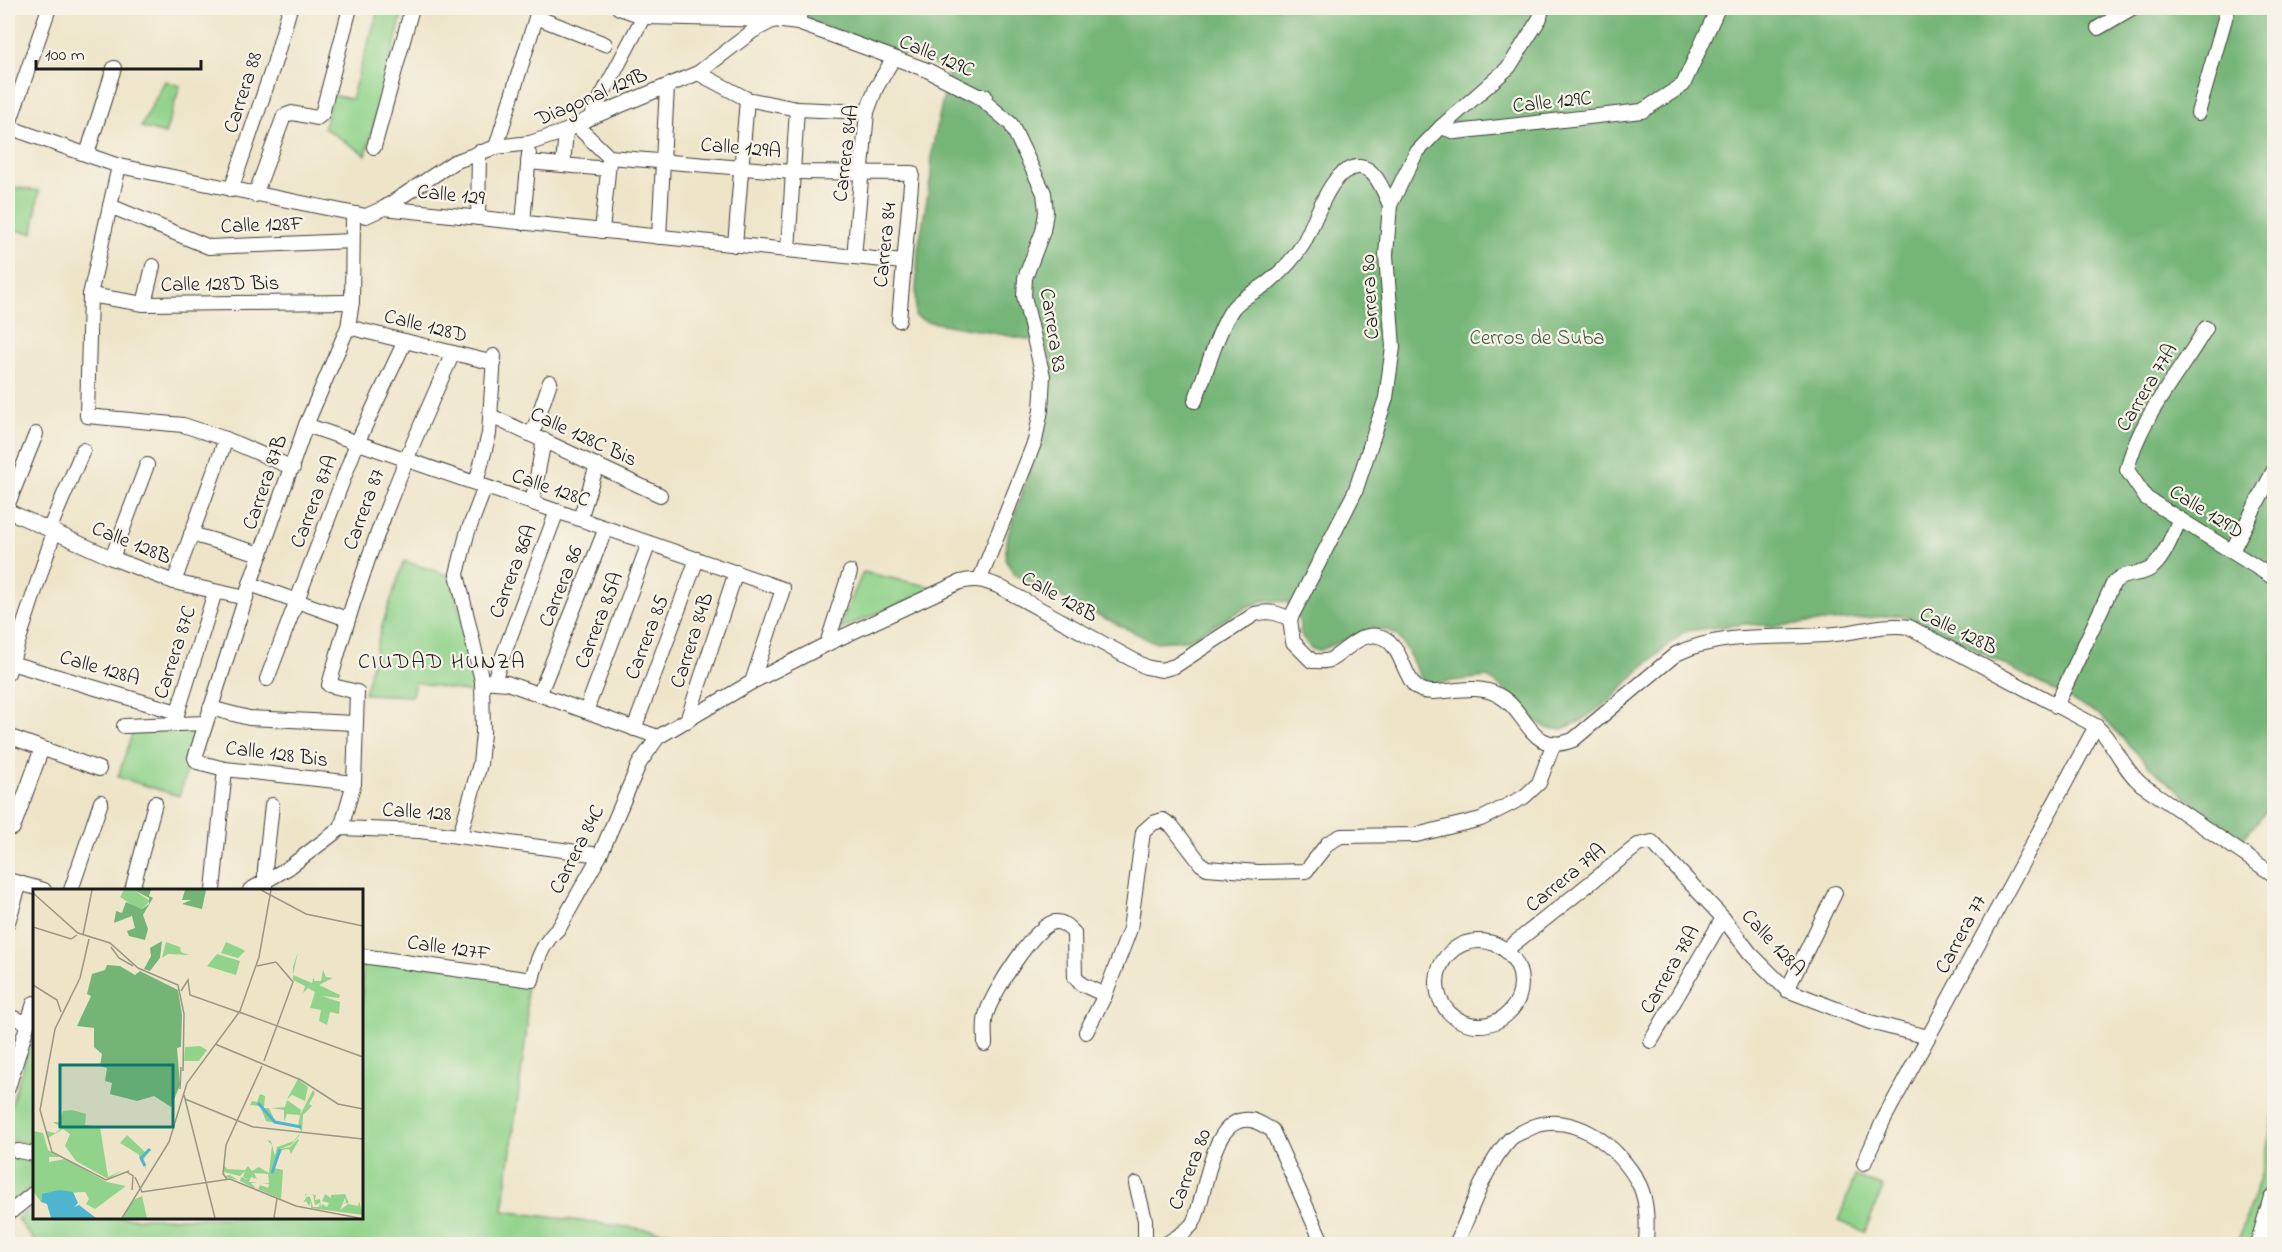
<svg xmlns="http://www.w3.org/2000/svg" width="2282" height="1252" font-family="'Indie Flower',sans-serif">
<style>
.green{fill:#91d38b;stroke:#567854;stroke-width:1.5}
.forest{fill:#74b577;stroke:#48684a;stroke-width:1.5}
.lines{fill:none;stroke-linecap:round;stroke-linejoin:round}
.minor-casing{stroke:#3c3a36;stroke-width:16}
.highway-casing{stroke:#3c3a36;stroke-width:23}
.minor{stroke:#fff;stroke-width:14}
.highway{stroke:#fff;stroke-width:21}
.labels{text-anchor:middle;stroke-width:4.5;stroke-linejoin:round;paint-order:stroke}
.street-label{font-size:21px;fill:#1c1c1c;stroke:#f7f3e8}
.park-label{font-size:21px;fill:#455c43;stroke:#f7f3e8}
.neighbourhood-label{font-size:22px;letter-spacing:1.5px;fill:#1c1c1c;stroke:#f7f3e8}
.inset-river{fill:none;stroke:#4fb4ce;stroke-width:3}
.inset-road{fill:none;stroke:#9a9584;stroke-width:1.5}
.view{fill:#0f766e;fill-opacity:0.15;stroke:#0f766e;stroke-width:3}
.inset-edge{fill:none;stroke:#1c1c1c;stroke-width:3}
</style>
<rect width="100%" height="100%" fill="#f7f3e8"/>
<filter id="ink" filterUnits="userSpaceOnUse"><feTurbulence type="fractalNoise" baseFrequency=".0167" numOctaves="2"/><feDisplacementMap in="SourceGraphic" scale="12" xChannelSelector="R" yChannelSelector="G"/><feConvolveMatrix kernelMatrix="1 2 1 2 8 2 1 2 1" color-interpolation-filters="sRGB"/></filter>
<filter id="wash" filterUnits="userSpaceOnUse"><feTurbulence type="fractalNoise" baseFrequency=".008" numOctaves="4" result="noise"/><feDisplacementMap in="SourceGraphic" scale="24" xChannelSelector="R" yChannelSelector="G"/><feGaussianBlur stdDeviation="1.35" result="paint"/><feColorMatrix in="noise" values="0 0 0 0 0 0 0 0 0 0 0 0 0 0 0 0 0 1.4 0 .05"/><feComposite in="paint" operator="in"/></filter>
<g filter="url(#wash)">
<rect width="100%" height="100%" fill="#eee5c9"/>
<g class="green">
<polygon points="379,8 404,8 366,155 324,128 332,95 351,99"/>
<polygon points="165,81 180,86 165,134 141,127"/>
<polygon points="12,187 39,191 33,233 8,229"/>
<polygon points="404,561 451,576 476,681 473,693 415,682 412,696 364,694 382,626"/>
<polygon points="863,572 937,588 838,630"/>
<polygon points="201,726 179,796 118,777 134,728"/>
<polygon points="362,956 526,977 527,1028 503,1211 759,1244 37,1244 17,1219 34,1206 34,1218 362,1218"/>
<polygon points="34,1030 34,1144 8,1140 8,1115"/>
<polygon points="2274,1113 2274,1182 2253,1244 2237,1244 2262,1172"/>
<polygon points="8,1157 29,1159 34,1168 31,1187 8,1206"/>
<polygon points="1855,1176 1883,1187 1865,1232 1838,1221"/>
</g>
<path class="forest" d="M808,8H2274V802L2242,840L2221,827L2152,769L2100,715L1944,633L1900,615L1775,626L1745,624L1685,631L1636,673L1612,699L1579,722L1562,729H1549L1531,718L1506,691L1487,677L1427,684L1422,680C1414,667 1407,645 1396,635C1377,618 1339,644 1318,651L1310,648L1301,635L1299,619L1287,602L1266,600L1247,607L1188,640L1154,642L1015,575L1005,559L1008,535L1046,421L1052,387L1051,359L1043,342L925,321L915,316L918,250L931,176L932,150L949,70L815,23L807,16Z"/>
</g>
<g filter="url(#ink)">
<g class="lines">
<g class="minor-casing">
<g id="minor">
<polyline points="619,8 645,17 774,20 798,23 927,70 978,96 985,96"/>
<polyline points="536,17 605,44"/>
<polyline points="798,23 801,8"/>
<polyline points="2098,28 2132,8"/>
<polyline points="698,73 747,99 797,109 867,112"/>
<polyline points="978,96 1011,124 1044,193 1046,212 1043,231 1025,278 1024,296 1043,376 1041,410 1035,441 980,579"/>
<polyline points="2198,113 2228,8"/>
<polyline points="590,118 647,10"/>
<polyline points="8,127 119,166 366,216 384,208 454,162 496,147 530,143 566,131 590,118 698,73 753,31 774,20"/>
<polyline points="8,127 49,8"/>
<polyline points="578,127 609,157 792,172 912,173 899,320"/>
<polyline points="1441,127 1456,132 1642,111 1683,85 1718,8"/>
<polyline points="374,147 412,8"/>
<polyline points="496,147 539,8"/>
<polyline points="87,154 114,68"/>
<polyline points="528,162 608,169"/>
<polyline points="563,165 566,131"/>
<polyline points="119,166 90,295 87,416 183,425 226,439 293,468"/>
<polyline points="231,190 274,64 290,8"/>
<polyline points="255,195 284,116 292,113 317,118 322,114 350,8"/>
<polyline points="110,206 209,247 352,241"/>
<polyline points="384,208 903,262"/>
<polyline points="353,216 352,302 348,327 306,425 250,584 195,758 197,762 225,769 354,783"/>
<polyline points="478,218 479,152"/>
<polyline points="523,223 529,154"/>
<polyline points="602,231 609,162"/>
<polyline points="659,237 667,87"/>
<polyline points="735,245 747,99"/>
<polyline points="788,250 797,109"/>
<polyline points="854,257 867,112 876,88 893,59"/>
<polyline points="90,295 144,304 352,302"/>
<polyline points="144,304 153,266"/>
<polyline points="348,327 494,363"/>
<path d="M2206,328C2180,373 2139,418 2127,470L2146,498L2274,578"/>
<path d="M1195,401C1205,376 1218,329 1233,308C1243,296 1258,291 1270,281C1282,271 1295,257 1303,244C1316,222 1330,165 1360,167C1376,168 1384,193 1390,205"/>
<polyline points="491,416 660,495"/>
<polyline points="306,425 783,589 752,682"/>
<polyline points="532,435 550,382"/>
<polyline points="476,483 489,434 494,356"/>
<polyline points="532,503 544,440"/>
<polyline points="8,504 36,434"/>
<polyline points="8,511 112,558 174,582 246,598"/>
<polyline points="580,519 597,465"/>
<polyline points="49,530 83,450"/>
<polyline points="191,534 261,554"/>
<polyline points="2232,551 2274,470"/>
<polyline points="112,558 147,465"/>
<polyline points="174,582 226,439"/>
<polyline points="250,584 347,619"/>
<path d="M1290,619L1293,642L1312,661C1318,661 1325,662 1330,660C1345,652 1360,632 1378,636C1400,640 1402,672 1415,686C1431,702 1469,679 1498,695C1528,710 1530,757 1573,740L1676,654C1725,630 1782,640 1835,634C1860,632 1883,623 1909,627L2096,726C2115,743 2122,768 2141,784L2274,875"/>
<polyline points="1290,619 1355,492 1386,398 1393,347 1386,255 1390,205 1416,153 1441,127 1509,67 1540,18 1542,8"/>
<polyline points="827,644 850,572"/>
<polyline points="11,663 177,712"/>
<polyline points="8,673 54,532"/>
<polyline points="267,679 357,443 405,341"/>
<polyline points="494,680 557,511"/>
<path d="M482,681L507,683L658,737L752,682L827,644L960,582C975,578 983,580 998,586L1146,667L1161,670L1175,666L1255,614C1269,610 1278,613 1290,619"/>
<polyline points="540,693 606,528"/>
<path d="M2056,706L2114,582C2124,572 2139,576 2150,569C2164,560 2173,533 2180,519"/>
<polyline points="210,708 249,718 354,723"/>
<polyline points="586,711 649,543"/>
<polyline points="687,721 736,572"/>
<polyline points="174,724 215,592"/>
<polyline points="124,726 205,723"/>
<polyline points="634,729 697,559"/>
<polyline points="8,736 99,769"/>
<polyline points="8,826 13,828 42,748"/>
<path d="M341,828L354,783L357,692L329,685C360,569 403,462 453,353"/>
<polyline points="460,835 480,764 483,733 482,681 457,574 467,534 485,487"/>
<polyline points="8,880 44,890"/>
<polyline points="265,889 265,869 272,805"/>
<polyline points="71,890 101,802"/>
<polyline points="132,890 155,803"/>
<polyline points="213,890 225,769"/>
<polyline points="250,890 288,868 341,828 420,831 600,855"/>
<polyline points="8,922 20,883"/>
<circle cx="1479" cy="983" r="42"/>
<polyline points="1506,950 1638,845 1652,842 1723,918 1750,953 1787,990 1870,1022 1928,1037"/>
<path d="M362,956L532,980C536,961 544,941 559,928L600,855L639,764L658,737"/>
<polyline points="1787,990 1835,893"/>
<polyline points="8,1016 28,1023"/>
<polyline points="1086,1032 1105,995 1130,929 1143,832 1153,823 1163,820 1172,826 1201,864 1207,868 1258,872 1306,871 1328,843 1341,836 1416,835 1481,819 1524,797 1539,783 1553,745"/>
<polyline points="1651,1041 1723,918"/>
<path d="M985,1044C985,1035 983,1021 987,1012C993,993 1035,924 1055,922C1063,921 1069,928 1074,933L1075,977L1081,984L1105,995"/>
<polyline points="8,1088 34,1003"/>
<polyline points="18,1151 34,1154"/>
<polyline points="1864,1163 1883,1121 2096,726"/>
<polyline points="1136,1184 1145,1220 1145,1244"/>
<polyline points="8,1214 34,1193"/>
<path d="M1166,1244C1175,1238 1190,1230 1194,1221C1207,1194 1210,1114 1251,1120C1258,1121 1266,1127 1272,1130L1323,1244"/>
<path d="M1456,1244C1472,1210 1484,1167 1510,1139C1514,1135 1521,1133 1526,1130C1570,1106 1621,1147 1640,1186C1648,1204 1647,1226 1646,1244"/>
</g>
</g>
<g class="highway-casing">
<polyline id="highway" points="2261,1244 2274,1199"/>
</g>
<use href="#minor" class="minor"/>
<use href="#highway" class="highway"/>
</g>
</g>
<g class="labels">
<g class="street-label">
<text transform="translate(937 55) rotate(23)" y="7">Calle 129C</text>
<text transform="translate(242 92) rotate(-72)" y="7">Carrera 88</text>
<text transform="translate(591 96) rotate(-23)" y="7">Diagonal 129B</text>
<text transform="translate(1552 101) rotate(-6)" y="7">Calle 129C</text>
<text transform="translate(741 147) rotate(5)" y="7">Calle 129A</text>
<text transform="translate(845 153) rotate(-83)" y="7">Carrera 84A</text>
<text transform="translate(451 194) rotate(6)" y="7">Calle 129</text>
<text transform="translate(262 224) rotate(-2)" y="7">Calle 128F</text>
<text transform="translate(884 245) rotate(-84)" y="7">Carrera 84</text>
<text transform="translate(220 283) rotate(-1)" y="7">Calle 128D Bis</text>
<text transform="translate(1369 297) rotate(-93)" y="7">Carrera 80</text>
<text transform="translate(426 325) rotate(14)" y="7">Calle 128D</text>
<text transform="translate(1054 330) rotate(81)" y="7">Carrera 83</text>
<text transform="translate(2146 387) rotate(-59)" y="7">Carrera 77A</text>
<text transform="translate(584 436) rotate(25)" y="7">Calle 128C Bis</text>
<text transform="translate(264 482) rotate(-71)" y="7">Carrera 87B</text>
<text transform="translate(551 487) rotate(19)" y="7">Calle 128C</text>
<text transform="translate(313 501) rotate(-69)" y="7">Carrera 87A</text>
<text transform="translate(363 509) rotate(-70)" y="7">Carrera 87</text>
<text transform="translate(2207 511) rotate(32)" y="7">Calle 129D</text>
<text transform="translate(132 542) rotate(22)" y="7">Calle 128B</text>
<text transform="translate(512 571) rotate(-69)" y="7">Carrera 86A</text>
<text transform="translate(560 586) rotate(-68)" y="7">Carrera 86</text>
<text transform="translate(1060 596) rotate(29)" y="7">Calle 128B</text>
<text transform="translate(598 620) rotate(-69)" y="7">Carrera 85A</text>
<text transform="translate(1959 630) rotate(26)" y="7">Calle 128B</text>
<text transform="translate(646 637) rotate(-69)" y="7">Carrera 85</text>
<text transform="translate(691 640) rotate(-72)" y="7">Carrera 84B</text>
<text transform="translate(174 652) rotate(-72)" y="7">Carrera 87C</text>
<text transform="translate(100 667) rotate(16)" y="7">Calle 128A</text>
<text transform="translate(277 753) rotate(7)" y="7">Calle 128 Bis</text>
<text transform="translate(417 811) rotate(4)" y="7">Calle 128</text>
<text transform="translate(576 849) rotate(-63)" y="7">Carrera 84C</text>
<text transform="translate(1565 877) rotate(-39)" y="7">Carrera 79A</text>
<text transform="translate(1960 934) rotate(-62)" y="7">Carrera 77</text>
<text transform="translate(1774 942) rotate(47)" y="7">Calle 128A</text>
<text transform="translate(449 947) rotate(8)" y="7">Calle 127F</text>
<text transform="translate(1669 969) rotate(-60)" y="7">Carrera 78A</text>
<text transform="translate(1189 1169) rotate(-69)" y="7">Carrera 80</text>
</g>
<g class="park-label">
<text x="1537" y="344">Cerros de Suba</text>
</g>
<g class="neighbourhood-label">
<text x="442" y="668">CIUDAD HUNZA</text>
</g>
</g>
<g transform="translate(33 889)">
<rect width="330" height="330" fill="#eee5c9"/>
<path d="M91,1H101L117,12L109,20L101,17L87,8ZM133,53L147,58L148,63L156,66L135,65L129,69ZM193,53L209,60L212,62L205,69L188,64ZM265,63L260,86L279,94L281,88V92H288L290,81L293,88L300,89L286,96L307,106L306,109L289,107L307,113L306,125L297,123L294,136L286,132L288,121L277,119L282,103L275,99L270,104L272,97L260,91V78ZM184,65L207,72L203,86L174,77ZM167,157L174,161L166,172H151L152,158ZM265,190L275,198L272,212L259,206L254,210ZM280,201L282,204L276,215L279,217L270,226L269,243L265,238L267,226L254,225L251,233V221L238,219L252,218L254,211L268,221L267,226ZM227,205L232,207L231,219H236L243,234L233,232L227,217L217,216L219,212L224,213ZM39,221L53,225L52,236L67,238L75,288L90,281L75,290L43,272L32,257L37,245L30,240L15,249L13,242L22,244L29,239L20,233H27L30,222ZM0,242L10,244L15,261L27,268H16V273L32,270L74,293L93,297L62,320L53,315L56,310L52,303L9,305L8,313L0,302ZM267,244L266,247L258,256L247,260L257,258L265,250L266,251L258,265L256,260L249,261L241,279L250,281L248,310L225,300L227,296L235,299L236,295H229L236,294L235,285L221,284L224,290L218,288L216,293H224L218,294L223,300L207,292L208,288L216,291L210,288L212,282L207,287L191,283L192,287L197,286L205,291L192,288L191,286V276L194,280L212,281L215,277L219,282L226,278L236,284L239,256L234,251L238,252L242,267L244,258L261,252ZM94,246L112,263L118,260L110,271L114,282L105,265L87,254ZM272,305L283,306L282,311L287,310L288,319L289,315L294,318L296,314L289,312L292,305L298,309V306L312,305L316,314L310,315L313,314L312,309L307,321L315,315L325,317L326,312L330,326L278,319V313L276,317L273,312L270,314L274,307L275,308L276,307L277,308L280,318H286L287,314L282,316L280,306L273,305V308ZM109,307L114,329H90L100,311Z" fill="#91d38b"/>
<path d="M101,1H118L116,7L120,9L110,26L115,40L112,51L96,47L94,42L102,39L99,27L81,34L83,22L89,24L93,13L109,20L116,15V9ZM152,1H173L169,20L149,15L158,11H149ZM129,52L127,69L117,82L111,80L118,67L117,59ZM74,76L87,77L102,86L107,82L145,101L149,126L148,158L144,159L147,196L138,218L121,207L104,212L77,205L79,194L72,192L74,179L67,177L69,165L61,158V139L44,137L58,107L54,105L59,85L72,81Z" fill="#74b577"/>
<path d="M26,301L40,303L45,314L41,318L46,316L63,329H18L14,315L8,313L9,305Z" fill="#4fb4ce"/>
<path class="inset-river" d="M225,214L242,233L268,238M112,277L108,269L117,260M239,284L247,260"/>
<path class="inset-road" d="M228,1L273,25L330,37M0,4L45,44L77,54L105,79L145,96L151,125L150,182M0,38L38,50L44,46M50,46L59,1M56,50L47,89L22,140L7,221L19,263L73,291L96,282M78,58L86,69L100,77M224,77L243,73M0,96L24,111L28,123M148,102L155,91L157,106L208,124M206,123L330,168M182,155L268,191L305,215L330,220M231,172L260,93L243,73M147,200L148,178M151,206L182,329M152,210L220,238L330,250M94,283L100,287L99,301M102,288L109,303L197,290L263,317L326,329M194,290L190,285L193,256L229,177M89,329L136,253L154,194L207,122L226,68L238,1M241,329L244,309"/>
<path class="view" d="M27,176H140V238H27Z"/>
<rect width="330" height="330" class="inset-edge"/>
</g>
<rect width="2282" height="1252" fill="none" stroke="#f7f3e8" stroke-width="30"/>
<path d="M36 60v9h165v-9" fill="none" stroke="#1c1c1c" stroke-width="3"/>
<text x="45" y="60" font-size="18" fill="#1c1c1c" stroke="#f7f3e8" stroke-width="4.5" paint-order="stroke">100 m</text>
</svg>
